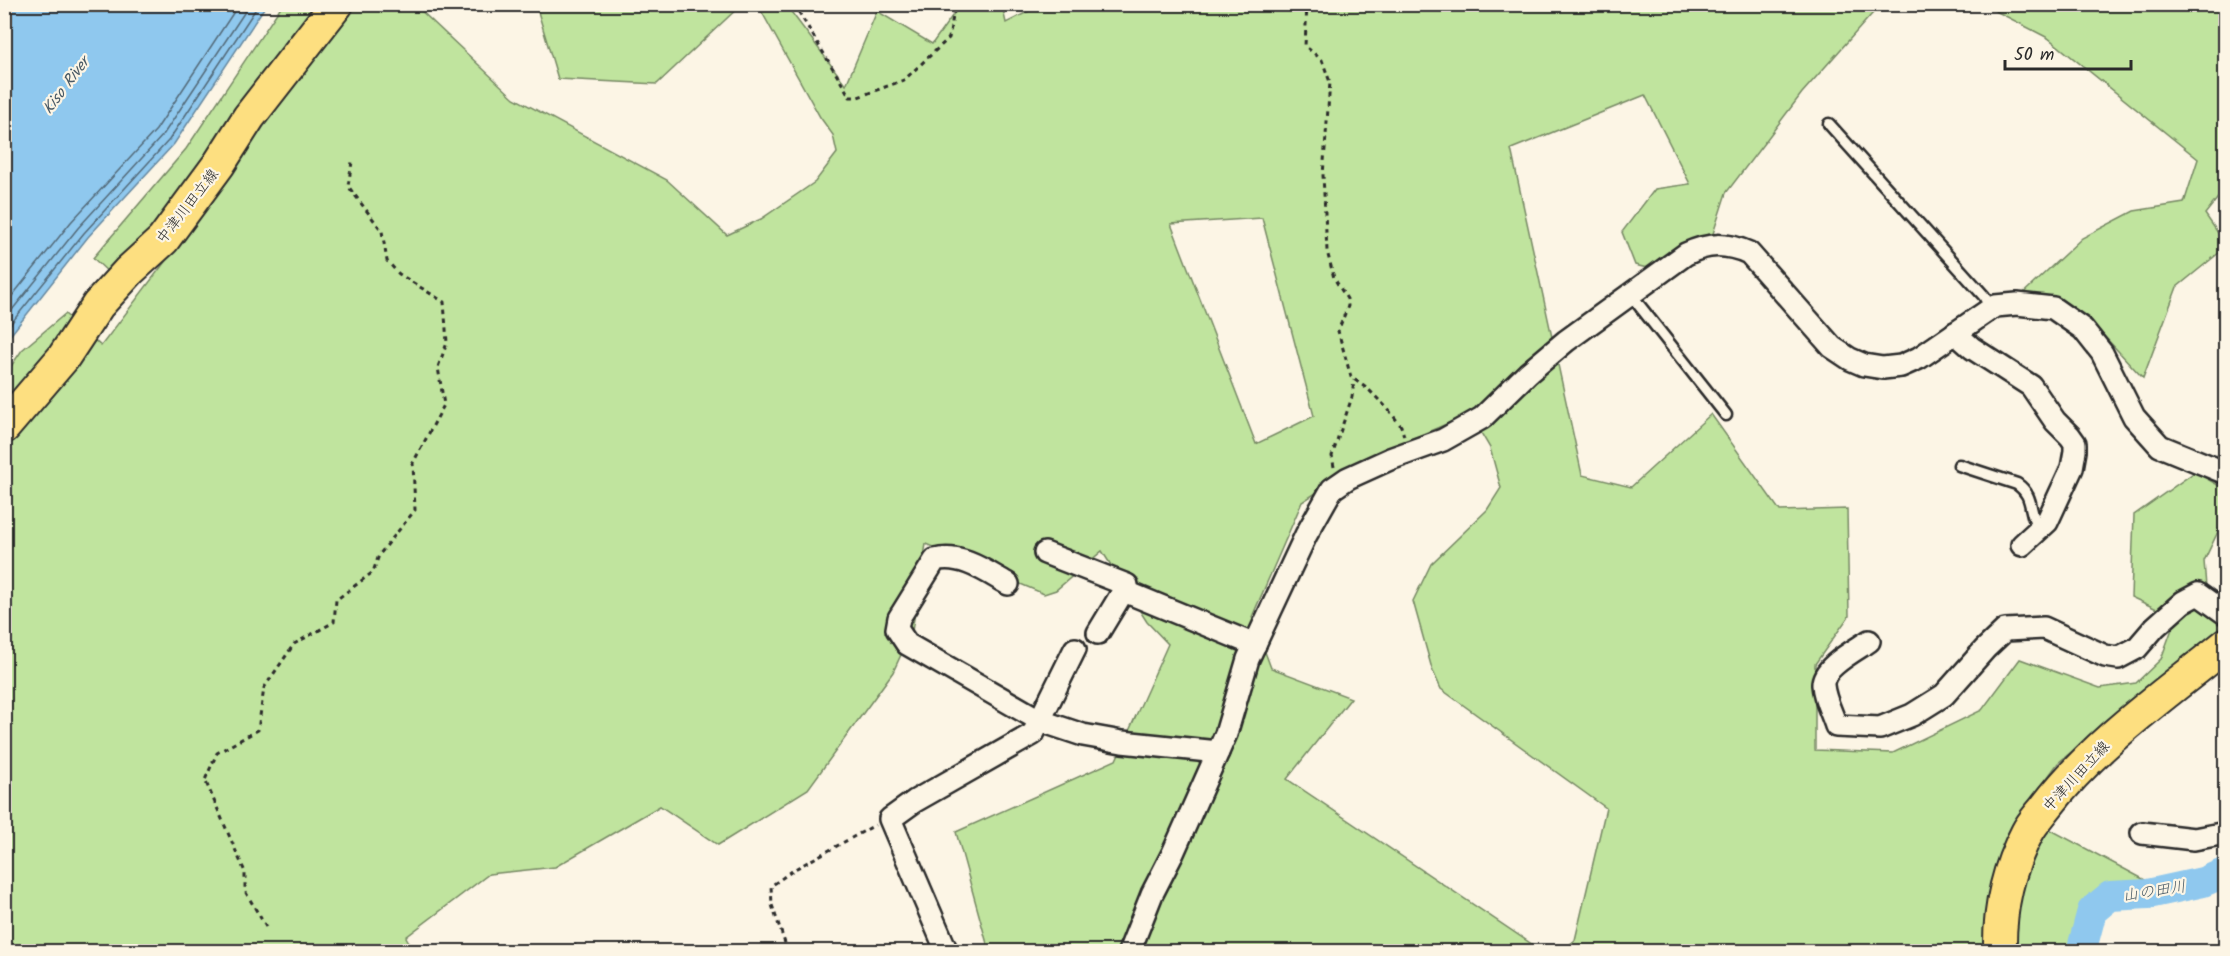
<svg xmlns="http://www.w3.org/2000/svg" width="2230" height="956" font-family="Kalam,'Klee One',sans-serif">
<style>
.green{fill:#c0e49e;stroke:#768864;stroke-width:1.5;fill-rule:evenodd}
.water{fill:#8fc8ee;stroke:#6789a0;stroke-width:1.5}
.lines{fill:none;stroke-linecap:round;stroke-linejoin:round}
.shore{stroke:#536a79;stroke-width:1.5}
.river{stroke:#8fc8ee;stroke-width:30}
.lane-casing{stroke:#2b2b2b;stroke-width:15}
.street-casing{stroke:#2b2b2b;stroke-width:26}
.primary-casing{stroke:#2b2b2b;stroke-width:36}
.path{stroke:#2b2b2b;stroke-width:3;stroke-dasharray:4.5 4.5;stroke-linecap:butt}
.lane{stroke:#fcf5e5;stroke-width:10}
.street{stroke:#fcf5e5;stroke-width:21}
.primary{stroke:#fddf80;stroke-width:32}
.labels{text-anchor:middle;stroke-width:4.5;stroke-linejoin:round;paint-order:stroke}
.street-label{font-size:15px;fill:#2b2b2b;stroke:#fcf5e5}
.water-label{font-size:16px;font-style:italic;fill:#495a66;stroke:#fcf5e5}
</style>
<rect width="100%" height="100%" fill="#fcf5e5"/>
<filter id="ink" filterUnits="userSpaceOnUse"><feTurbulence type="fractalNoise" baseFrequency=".0167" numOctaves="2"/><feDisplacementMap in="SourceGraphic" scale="12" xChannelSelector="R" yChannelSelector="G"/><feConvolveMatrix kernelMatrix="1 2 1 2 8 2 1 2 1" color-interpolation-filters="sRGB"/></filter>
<g filter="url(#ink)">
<g class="green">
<path d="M1043,4L1880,5L1802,93L1726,193L1711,240L1655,270L1635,265L1622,232L1655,189L1690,184L1645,95L1511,149L1582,475L1631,487L1711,414L1780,511L1847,509L1849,616L1815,664V750L1893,753L1982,710L2020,659L2100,688L2136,683L2161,659L2176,618L2131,597L2134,515L2195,472L2225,489V517L2204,561L2207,600L2225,612V656L2198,648L2058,763L2021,814L2145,880V883L2109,889L2084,905L2076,951H1562L1575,940L1606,808L1441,689L1432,669L1413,601L1431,564L1487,510L1501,488L1490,448L1470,414L1376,454L1302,502L1252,617L1271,668L1351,698L1287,779L1542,951H989L956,832L1116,760L1168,644L1147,622L1102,551L1056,590L1044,594L926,544L912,631L893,672L808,789L718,845L660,806L555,867L489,874L406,937L414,951L5,952V375L22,350L65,314L101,346L171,254L109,273L93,258L186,149L282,5H415L514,98L667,180L727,235L761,219L815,182L837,153L833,135L820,117L758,5H786L846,85L877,11L932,44L960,5H1002L1006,23ZM1262,218L1314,416L1256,444L1171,224Z"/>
<polygon points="536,5 740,4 741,5 657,84 558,79"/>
<polygon points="1984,5 2225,5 2225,189 2205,214 2225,243 2225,248 2177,287 2143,378 2094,325 2052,300 2017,299 2082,238 2134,211 2184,203 2198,159 2048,38"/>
</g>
<polygon class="water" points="5,4 266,5 174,144 88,237 5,342"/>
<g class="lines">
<g class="shore">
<polyline points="4,306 71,222 156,130 239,4"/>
<polyline points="4,320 78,228 163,135 250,4"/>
<polyline points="4,332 84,233 169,140 259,4"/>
</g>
<polyline class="river" points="2081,952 2092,911 2110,896 2148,894 2203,882 2226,872"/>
<g class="lane-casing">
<g id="lane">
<polyline points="1829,124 1984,296 1991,309"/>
<polyline points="1631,295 1726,415"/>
<path d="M1959,465L2017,484C2036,497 2027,514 2040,530"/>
</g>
</g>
<g class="street-casing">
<g id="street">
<polyline points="1955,333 1972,348 2031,386 2055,421 2070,436 2075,443 2075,451 2072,468 2047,522 2022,545"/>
<polyline points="1045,553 1127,585 1098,633"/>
<path d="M1008,584C987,572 961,553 935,560L899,618L897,629L907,644L1041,721L1083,735L1122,742L1218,752"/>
<polyline points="1124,591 1255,645"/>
<path d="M1869,641C1856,650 1822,667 1823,685C1824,699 1832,713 1836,726L1880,728L1912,715L1944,695L1985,649L2005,630L2044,628L2105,656L2118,658L2137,648L2155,627L2183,602L2198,594L2226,614"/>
<polyline points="2142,833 2194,839 2226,833"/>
<polyline points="947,952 890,819 915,801 1033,734 1075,649"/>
<path d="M1129,952L1152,894L1173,853L1226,734L1248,659L1306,535L1332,489L1348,478L1390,459L1443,440L1482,418L1528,373L1566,341L1686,254C1708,243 1726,243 1749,253L1832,347L1850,359L1864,365L1883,368L1901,366L1919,358L1995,306L2017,304L2053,308L2083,329L2102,353L2134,417L2160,446L2226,473"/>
</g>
</g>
<g class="primary-casing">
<g id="primary">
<polyline points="4,427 63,358 98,305 129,271 163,240 219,164 249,117 337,4"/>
<path d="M2000,952C1999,910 2008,869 2027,833C2032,823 2040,815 2046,807C2095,743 2164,695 2226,645"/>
</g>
</g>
<g class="path">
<polyline points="794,4 850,97 858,97 904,80 949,38 954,11 951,4"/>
<polyline points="1307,4 1305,46 1322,60 1330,82 1323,175 1327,251 1334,278 1347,299 1348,306 1338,331 1351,377 1369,390 1388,409 1401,426 1404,436"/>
<polyline points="1334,467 1332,456 1352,397 1354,380"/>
<polyline points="266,927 245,891 245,872 205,780 217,753 258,730 264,688 294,644 334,622 336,600 373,572 379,555 415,510 413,463 444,405 438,367 447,343 444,302 399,274 387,261 382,231 348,186 352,162"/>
<polyline points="565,952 577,945"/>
<polyline points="788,952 772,905 771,886 795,869 875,825"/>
</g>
<use href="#lane" class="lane"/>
<use href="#street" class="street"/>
<use href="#primary" class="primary"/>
</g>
</g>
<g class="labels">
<g class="street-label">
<text transform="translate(187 206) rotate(-52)" y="5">中津川田立線</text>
<text transform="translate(2076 776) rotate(-47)" y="5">中津川田立線</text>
</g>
<g class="water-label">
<text transform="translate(65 85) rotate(-53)" y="6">Kiso River</text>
<text transform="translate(2154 890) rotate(-9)" y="6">山の田川</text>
</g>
</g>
<rect width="2230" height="956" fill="none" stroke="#fcf5e5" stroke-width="24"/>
<rect x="12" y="12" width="2206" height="932" fill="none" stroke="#2b2b2b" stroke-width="2" filter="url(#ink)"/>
<path d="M2005 60v9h126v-9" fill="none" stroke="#2b2b2b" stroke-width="3"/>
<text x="2014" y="60" font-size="18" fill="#2b2b2b" stroke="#fcf5e5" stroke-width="4.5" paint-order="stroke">50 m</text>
</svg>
